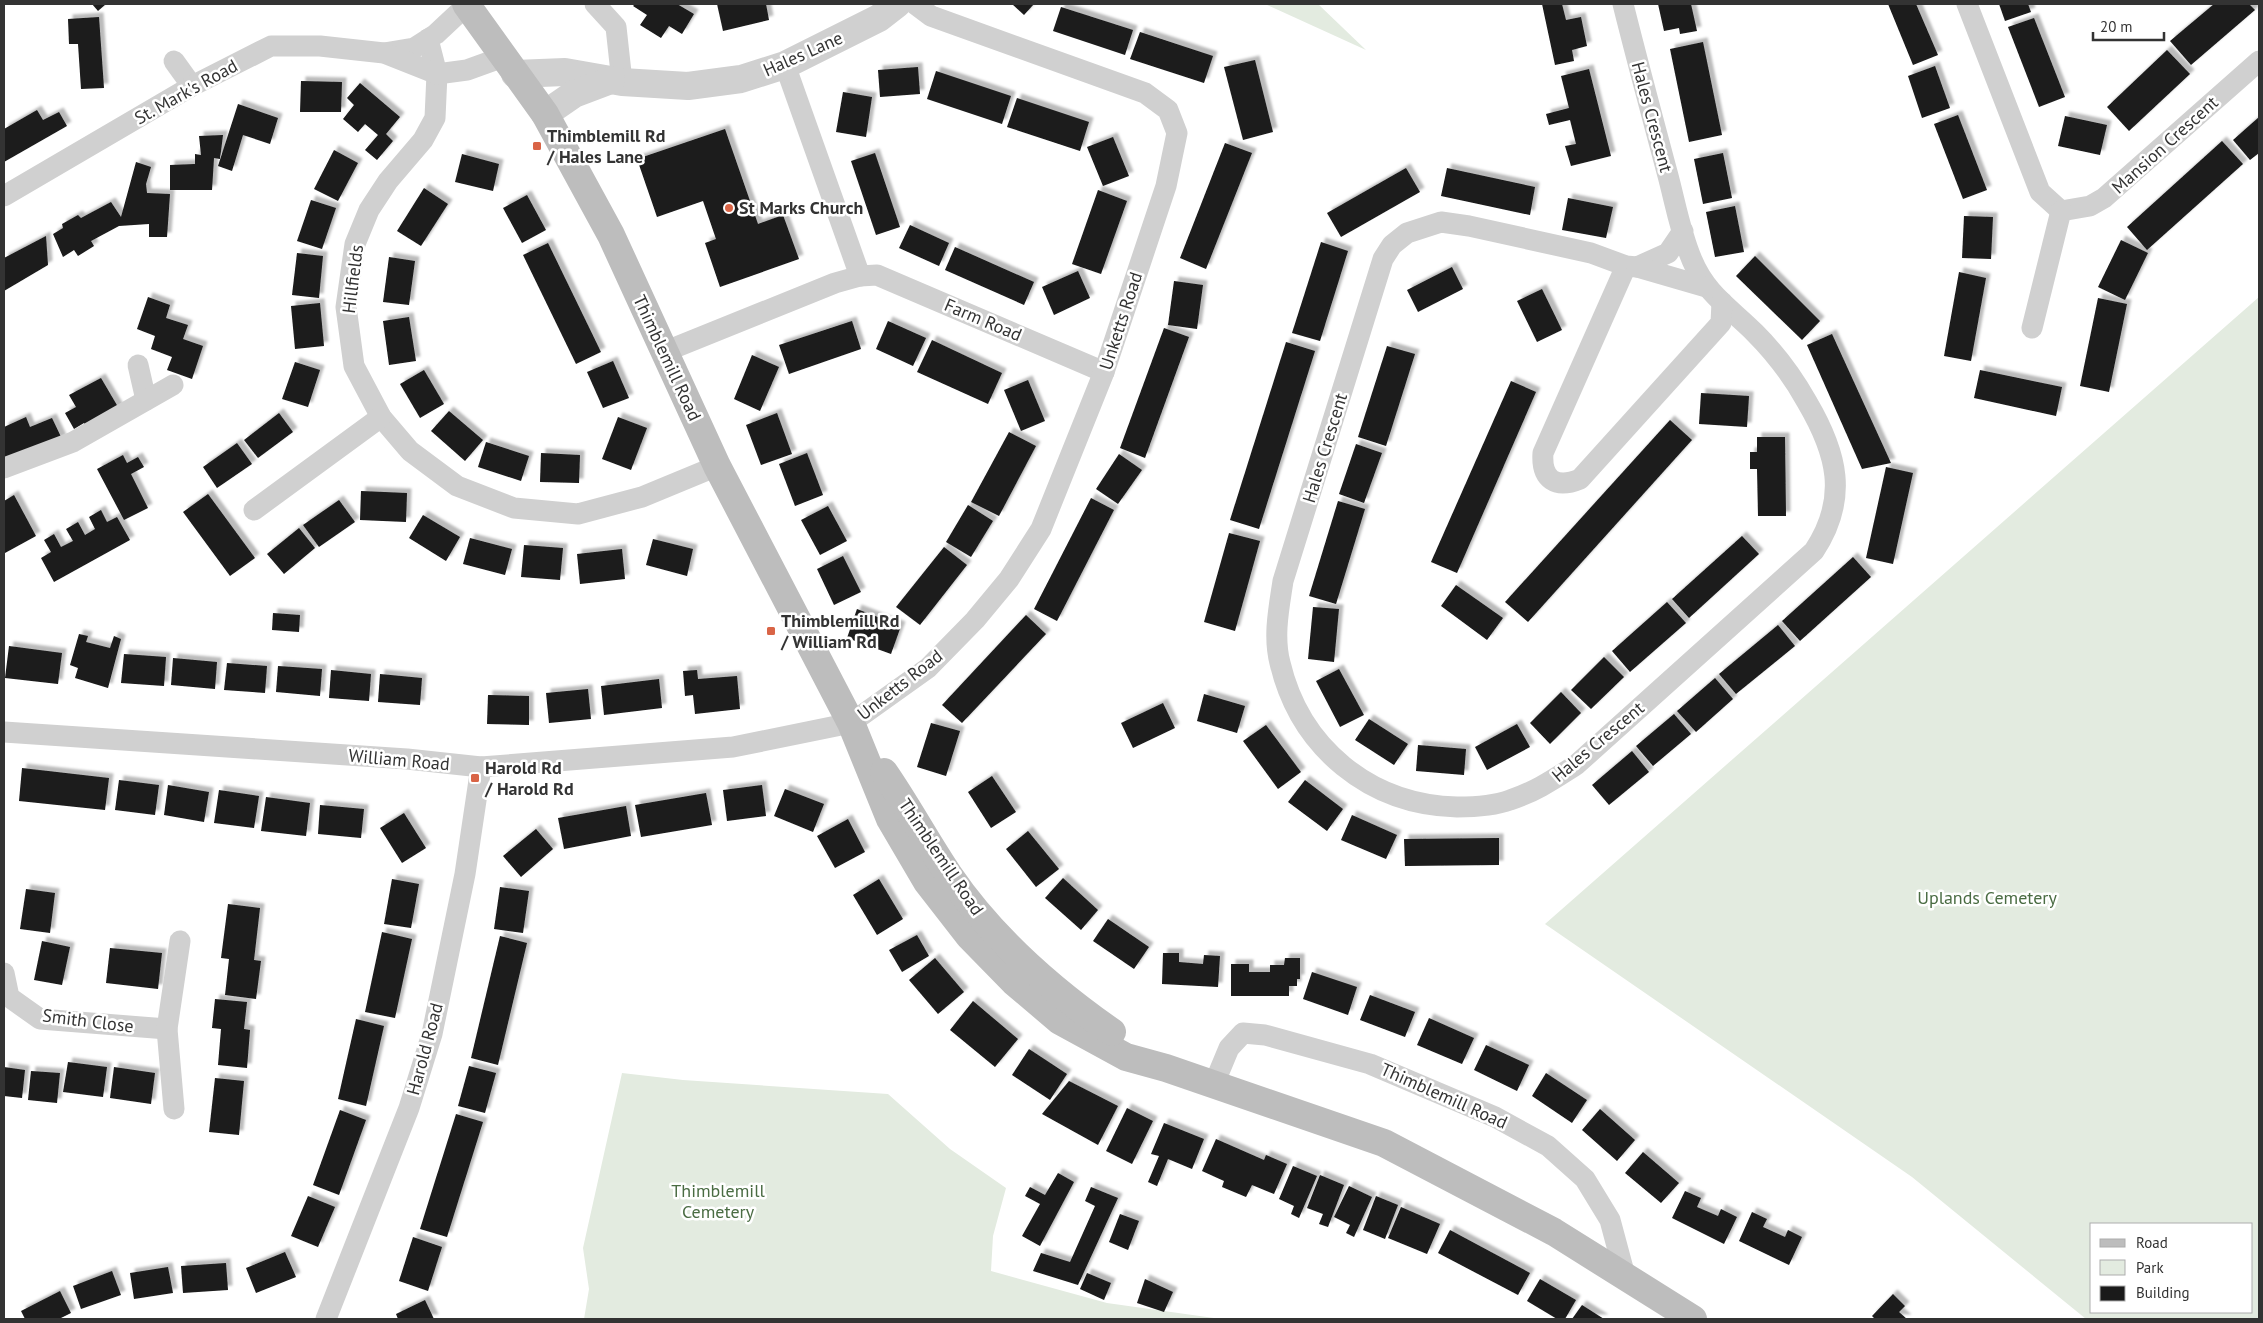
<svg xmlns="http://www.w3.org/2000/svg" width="2263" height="1323" font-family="'PT Sans',sans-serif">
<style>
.green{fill:#e3ebe0;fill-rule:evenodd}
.building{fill:#1a1a1a;filter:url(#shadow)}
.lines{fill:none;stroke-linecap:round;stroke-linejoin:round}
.minor{stroke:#d0d0d0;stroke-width:21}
.tertiary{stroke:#d0d0d0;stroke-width:28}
.secondary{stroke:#bdbdbd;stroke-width:28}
.poi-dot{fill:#d96446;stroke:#fff;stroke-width:2}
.labels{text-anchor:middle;stroke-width:5;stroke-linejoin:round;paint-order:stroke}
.street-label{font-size:18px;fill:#333;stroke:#fff}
.poi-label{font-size:18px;font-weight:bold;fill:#333;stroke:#fff;text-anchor:start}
.park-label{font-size:18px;fill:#4a6c43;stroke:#fff}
</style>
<defs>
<filter id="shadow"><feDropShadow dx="4.5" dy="-4.5" stdDeviation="1" flood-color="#0004"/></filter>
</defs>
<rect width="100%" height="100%" fill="#fff"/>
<g class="green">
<polygon points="1265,4 1318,4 1366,50"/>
<path d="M2259,297V1319H2086L1912,1177L1545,924ZM2092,1224H2252V1312H2092Z"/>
<polygon points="622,1073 683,1080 888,1094 950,1149 1006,1188 993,1236 991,1271 1107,1303 1221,1319 584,1319 589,1289 583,1248"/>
</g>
<g class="building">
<polygon points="92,4 106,4 98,11"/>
<polygon points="635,4 677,4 694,14 682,34 669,26 661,38 640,25 647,15 633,6"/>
<polygon points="717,4 766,4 769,20 723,31"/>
<polygon points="1012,4 1034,4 1024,15"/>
<polygon points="1542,4 1562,4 1566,20 1581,17 1587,46 1572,50 1574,61 1555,65"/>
<polygon points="1658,4 1691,4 1697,31 1680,34 1679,28 1664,31"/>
<polygon points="1888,4 1916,4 1938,55 1913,65"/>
<polygon points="1999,4 2028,4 2031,12 2005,21"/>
<polygon points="2214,4 2249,4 2255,10 2191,65 2170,41"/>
<polygon points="1061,7 1133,30 1125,55 1053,31"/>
<polygon points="99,17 104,88 81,89 78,44 69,44 68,19"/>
<polygon points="2034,18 2065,97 2039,107 2008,27"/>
<polygon points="1140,32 1213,56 1204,83 1130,59"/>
<polygon points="1703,42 1722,135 1689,142 1670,49"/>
<polygon points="2167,50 2190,74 2129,131 2107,107"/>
<polygon points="1255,60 1273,132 1243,140 1224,67"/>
<polygon points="1935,66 1950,108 1922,118 1908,76"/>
<polygon points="918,67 920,94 880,97 878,70"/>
<polygon points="1589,69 1611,156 1571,166 1565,146 1576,144 1570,120 1549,125 1546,114 1569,108 1561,76"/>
<polygon points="936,71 1011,96 1002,124 927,99"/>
<polygon points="301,81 342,82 341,112 300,112"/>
<polygon points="360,83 400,117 386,134 393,141 377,160 365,150 378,135 365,124 358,132 343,119 354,105 347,98"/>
<polygon points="843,92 872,97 866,137 836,132"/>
<polygon points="1017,98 1089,122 1080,151 1007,127"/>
<polygon points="238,104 278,118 270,144 243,135 232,171 218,166"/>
<polygon points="37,110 43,120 59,112 67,126 4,162 4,129"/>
<polygon points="1958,115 1987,190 1963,199 1934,124"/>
<polygon points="2065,116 2107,125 2100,155 2058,146"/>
<polygon points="2259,117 2259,153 2250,160 2233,140"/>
<polygon points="725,129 758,224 783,215 799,259 720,287 705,243 716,239 703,201 657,217 637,159"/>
<polygon points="223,135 220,159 214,158 212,190 170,190 170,165 195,164 195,154 201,155 199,136"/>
<polygon points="1113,137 1129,176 1103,186 1087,147"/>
<polygon points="2222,141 2243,164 2147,250 2127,227"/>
<polygon points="1225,143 1252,153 1206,269 1180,258"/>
<polygon points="334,150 358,163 338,201 314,189"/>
<polygon points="875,153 900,227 876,235 851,161"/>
<polygon points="1723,153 1732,198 1703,204 1694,159"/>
<polygon points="462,154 499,164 493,191 455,182"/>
<polygon points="136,162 151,167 146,184 147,193 170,194 167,237 149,237 149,224 119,226 91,241 94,246 78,256 74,250 63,257 53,234 63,228 62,224 78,215 81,218 111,202 121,217"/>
<polygon points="1406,168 1420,192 1341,237 1327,213"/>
<polygon points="1447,168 1535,187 1530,215 1441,196"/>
<polygon points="424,188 448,204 421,246 397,231"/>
<polygon points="1098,190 1127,201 1101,274 1072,264"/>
<polygon points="527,195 546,230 522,243 503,208"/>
<polygon points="1568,198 1613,207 1606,238 1562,230"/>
<polygon points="311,200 336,208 322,249 297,241"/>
<polygon points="1735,206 1744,252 1715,257 1706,212"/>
<polygon points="1964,216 1993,217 1991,259 1962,258"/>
<polygon points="910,225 949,243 939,266 899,248"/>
<polygon points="46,236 48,265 4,291 4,258"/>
<polygon points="2121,240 2148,253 2125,300 2098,287"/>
<polygon points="1321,242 1348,251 1320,341 1292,333"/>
<polygon points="548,243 601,352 576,364 523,255"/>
<polygon points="955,247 1034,282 1024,305 945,270"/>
<polygon points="297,253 323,256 319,298 292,295"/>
<polygon points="1755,256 1820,321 1802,340 1736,276"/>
<polygon points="389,257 415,261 409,305 383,302"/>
<polygon points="1452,267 1463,289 1418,312 1407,290"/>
<polygon points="1078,271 1090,298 1054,315 1042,287"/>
<polygon points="1959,272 1986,278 1971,361 1944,356"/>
<polygon points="1174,281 1203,285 1197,329 1168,325"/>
<polygon points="1542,289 1562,330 1537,342 1517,301"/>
<polygon points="148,297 170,305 166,318 188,325 183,339 203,346 192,379 167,370 172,357 151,349 155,336 137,329"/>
<polygon points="2098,298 2127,304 2109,392 2080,386"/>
<polygon points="320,303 324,346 295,349 291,306"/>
<polygon points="409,317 416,361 389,365 383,321"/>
<polygon points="852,321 861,349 789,374 779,345"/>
<polygon points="888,321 926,338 913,366 876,349"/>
<polygon points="1164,328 1189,337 1145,458 1120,448"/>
<polygon points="1832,334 1891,463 1862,469 1807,345"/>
<polygon points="932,340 1002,373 988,404 917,372"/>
<polygon points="1286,342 1315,351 1259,529 1230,520"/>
<polygon points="1387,346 1415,354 1386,446 1358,437"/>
<polygon points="752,355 779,367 760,411 734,399"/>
<polygon points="613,361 629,398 603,408 587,372"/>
<polygon points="295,362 320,370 308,407 282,399"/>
<polygon points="424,370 444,404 420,418 400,384"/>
<polygon points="1980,370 2062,387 2056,416 1974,398"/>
<polygon points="101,378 121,412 88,430 84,423 74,429 65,413 76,407 69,395"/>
<polygon points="1028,380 1045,421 1021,431 1004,390"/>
<polygon points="1511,381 1536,392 1457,573 1431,562"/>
<polygon points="1701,393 1749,396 1747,427 1699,424"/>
<polygon points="449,411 483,440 465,461 431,431"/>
<polygon points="279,413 293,432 258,458 244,440"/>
<polygon points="777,413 792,454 761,465 746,425"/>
<polygon points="26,417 30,427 52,418 62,439 4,464 4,427"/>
<polygon points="618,417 647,428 631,470 602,459"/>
<polygon points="1670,420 1692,440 1528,622 1505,602"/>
<polygon points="1009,432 1036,446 999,516 971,502"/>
<polygon points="1757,437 1785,437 1786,516 1758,516 1757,469 1750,469 1750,452 1757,452"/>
<polygon points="486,442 529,456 521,481 478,467"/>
<polygon points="237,443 252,464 217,488 203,467"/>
<polygon points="1356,444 1382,453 1364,503 1339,494"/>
<polygon points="541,453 580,455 579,483 540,482"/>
<polygon points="807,453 823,495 795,506 779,464"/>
<polygon points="1119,454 1142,470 1118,504 1096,489"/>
<polygon points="123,455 127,463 138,457 144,467 131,474 148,508 124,520 97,469"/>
<polygon points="1886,467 1913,473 1893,564 1866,558"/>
<polygon points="361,491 407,493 406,522 360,520"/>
<polygon points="208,494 255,558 230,576 183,512"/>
<polygon points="14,495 36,536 5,553 4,501"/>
<polygon points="1091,498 1114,510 1057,621 1034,609"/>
<polygon points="339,500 355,522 319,547 303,525"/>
<polygon points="1338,501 1365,509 1336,604 1309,596"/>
<polygon points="968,505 993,521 971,557 946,542"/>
<polygon points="828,506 847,541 820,555 801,520"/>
<polygon points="101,510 107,522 117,517 130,540 54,582 41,558 51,552 44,540 54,534 61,547 73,541 66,529 78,522 85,535 95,529 89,517"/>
<polygon points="423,515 460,537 446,561 409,538"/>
<polygon points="299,528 315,548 284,574 267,554"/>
<polygon points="1229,533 1260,541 1235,631 1204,622"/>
<polygon points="1742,536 1759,554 1689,618 1672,599"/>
<polygon points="470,538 512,549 505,575 463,564"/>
<polygon points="653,539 693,549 687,576 646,565"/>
<polygon points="524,545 563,548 560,580 521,577"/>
<polygon points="944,547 967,565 920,625 896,607"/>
<polygon points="622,549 625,579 580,584 577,554"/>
<polygon points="843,556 861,592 834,605 817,569"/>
<polygon points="1853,557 1871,577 1800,641 1782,621"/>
<polygon points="1456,585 1503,618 1487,640 1441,606"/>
<polygon points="1667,602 1686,623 1630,672 1612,651"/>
<polygon points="1313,607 1339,609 1334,662 1308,659"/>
<polygon points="857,609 901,626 891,654 847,638"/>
<polygon points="273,613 300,615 299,632 272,630"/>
<polygon points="1026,615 1046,634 962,723 942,705"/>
<polygon points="1778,625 1795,646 1736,694 1719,674"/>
<polygon points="79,634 88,636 86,642 110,648 114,636 121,639 108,688 75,678 78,668 70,665"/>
<polygon points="9,646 62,653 58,684 5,678"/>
<polygon points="124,654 166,657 164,686 121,683"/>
<polygon points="1604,657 1624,677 1591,709 1571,690"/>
<polygon points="173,658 217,662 215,689 171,685"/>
<polygon points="227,663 267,666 265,693 224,690"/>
<polygon points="278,666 322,669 320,696 276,692"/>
<polygon points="1339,669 1364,715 1340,727 1316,681"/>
<polygon points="331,670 371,674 369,701 329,698"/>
<polygon points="697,670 698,679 737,676 740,709 695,714 693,695 685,696 683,671"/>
<polygon points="380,674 422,678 420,705 378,702"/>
<polygon points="1715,678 1733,699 1696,732 1677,711"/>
<polygon points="659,679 662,708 604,715 601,686"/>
<polygon points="588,689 591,719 549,723 546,693"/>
<polygon points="1561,692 1581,713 1550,744 1530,723"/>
<polygon points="1204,694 1245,706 1237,733 1197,721"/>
<polygon points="488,695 529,696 529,725 487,724"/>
<polygon points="1163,703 1175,728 1133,748 1121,723"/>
<polygon points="1674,714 1691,734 1653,766 1636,746"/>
<polygon points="1369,719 1408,744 1394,765 1355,740"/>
<polygon points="931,723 960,731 946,776 917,767"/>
<polygon points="1517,724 1530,747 1487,770 1475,747"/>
<polygon points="1266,725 1301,772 1278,789 1243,741"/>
<polygon points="1418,745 1466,749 1464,775 1416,771"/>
<polygon points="1632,751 1649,772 1609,805 1592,785"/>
<polygon points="22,768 109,778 105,810 19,801"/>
<polygon points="992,776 1016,812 991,828 968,792"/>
<polygon points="119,780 159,785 155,815 115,810"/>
<polygon points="1305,780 1343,809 1327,831 1288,802"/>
<polygon points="168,785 209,792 204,822 164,815"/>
<polygon points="762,785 766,816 727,821 723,790"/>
<polygon points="785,789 824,804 813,832 774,816"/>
<polygon points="219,790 259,796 254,828 214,823"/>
<polygon points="706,793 712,825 641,837 635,805"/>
<polygon points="266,797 310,803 306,836 261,831"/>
<polygon points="320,805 364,809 361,838 318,834"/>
<polygon points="626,806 631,836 564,849 558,818"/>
<polygon points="404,813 426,848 402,863 380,828"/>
<polygon points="1352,815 1397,835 1386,859 1341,840"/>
<polygon points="848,819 865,852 835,868 817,836"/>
<polygon points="536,829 553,849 521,877 503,856"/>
<polygon points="1028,831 1059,869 1036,887 1006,849"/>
<polygon points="1499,838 1499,865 1405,866 1404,839"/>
<polygon points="1063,878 1098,910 1081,930 1045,898"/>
<polygon points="392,879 419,884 411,928 384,924"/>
<polygon points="879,879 903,919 877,935 853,895"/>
<polygon points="500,887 529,891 523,933 494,929"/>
<polygon points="26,889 55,893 50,933 20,929"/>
<polygon points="228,904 260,908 254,960 261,961 256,999 225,995 229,959 221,958"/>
<polygon points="1108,919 1149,947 1134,969 1093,941"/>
<polygon points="382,932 412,939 395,1018 365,1012"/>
<polygon points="917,935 929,956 902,972 889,950"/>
<polygon points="500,936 527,943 498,1065 471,1058"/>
<polygon points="42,941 70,947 62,985 34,980"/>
<polygon points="110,948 162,953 158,989 106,983"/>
<polygon points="1163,953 1179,953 1179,962 1203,964 1204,955 1220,956 1218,987 1162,984"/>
<polygon points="935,958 964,992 938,1014 909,980"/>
<polygon points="1285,958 1300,958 1300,979 1297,979 1297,986 1289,986 1289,996 1231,996 1231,964 1249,964 1249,972 1270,972 1270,965 1284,965"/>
<polygon points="1312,972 1357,987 1348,1015 1303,999"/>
<polygon points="1370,995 1415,1012 1405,1037 1360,1020"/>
<polygon points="215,999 247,1002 244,1029 250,1030 247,1068 218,1065 221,1029 212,1028"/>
<polygon points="973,1001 1018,1039 995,1067 950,1030"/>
<polygon points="1429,1018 1474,1038 1462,1064 1417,1045"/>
<polygon points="356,1019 384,1026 366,1106 338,1099"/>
<polygon points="1486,1045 1529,1065 1517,1091 1474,1070"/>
<polygon points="1029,1049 1067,1074 1050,1100 1012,1075"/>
<polygon points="68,1062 107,1067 103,1097 63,1092"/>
<polygon points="469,1066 496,1073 485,1113 458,1106"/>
<polygon points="4,1067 25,1070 22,1098 4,1096"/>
<polygon points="114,1067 155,1073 151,1104 110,1098"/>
<polygon points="31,1071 60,1073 57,1103 28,1100"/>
<polygon points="1546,1073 1587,1100 1572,1123 1532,1096"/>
<polygon points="215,1078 244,1081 239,1135 209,1132"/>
<polygon points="1069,1081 1118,1106 1098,1145 1042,1114"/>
<polygon points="1127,1108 1153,1121 1132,1164 1106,1151"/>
<polygon points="1600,1109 1635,1140 1617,1161 1582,1130"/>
<polygon points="340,1110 366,1120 339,1195 313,1185"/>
<polygon points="456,1114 483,1122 447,1237 420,1229"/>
<polygon points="1164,1123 1204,1139 1192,1169 1168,1159 1157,1186 1148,1182 1159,1156 1151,1154"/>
<polygon points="1216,1139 1264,1160 1266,1155 1287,1164 1274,1194 1252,1185 1246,1197 1222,1187 1224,1181 1202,1171"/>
<polygon points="1643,1152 1679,1183 1661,1203 1625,1173"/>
<polygon points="1293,1166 1317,1176 1299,1218 1291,1214 1294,1206 1279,1199"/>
<polygon points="1058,1173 1074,1182 1040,1246 1022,1236 1040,1204 1025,1196 1030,1187 1045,1195"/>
<polygon points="1320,1175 1344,1185 1328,1227 1319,1224 1323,1214 1307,1208"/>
<polygon points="1349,1186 1372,1197 1354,1237 1346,1233 1350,1225 1334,1217"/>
<polygon points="1091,1187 1118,1198 1078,1285 1033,1271 1041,1253 1070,1262 1095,1206 1085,1201"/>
<polygon points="1685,1191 1701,1198 1697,1207 1718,1216 1721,1209 1737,1217 1724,1244 1672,1218"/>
<polygon points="308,1196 335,1207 318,1247 291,1236"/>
<polygon points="1376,1196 1398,1205 1385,1239 1363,1230"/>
<polygon points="1401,1207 1440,1224 1427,1254 1388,1238"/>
<polygon points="1752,1212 1767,1219 1763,1227 1785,1237 1788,1230 1802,1237 1789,1265 1739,1241"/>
<polygon points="1120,1214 1139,1221 1128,1250 1109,1242"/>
<polygon points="1450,1230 1530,1273 1518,1295 1438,1253"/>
<polygon points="413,1237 442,1247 428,1291 399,1281"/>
<polygon points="285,1252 296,1277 256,1293 246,1268"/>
<polygon points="226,1263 228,1290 183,1293 181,1266"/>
<polygon points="168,1267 173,1293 134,1299 130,1273"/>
<polygon points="112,1271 121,1295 81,1309 73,1286"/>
<polygon points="1087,1273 1111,1283 1104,1300 1080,1289"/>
<polygon points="1145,1279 1173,1292 1164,1312 1137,1303"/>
<polygon points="1540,1279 1576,1300 1565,1319 1557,1319 1527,1301"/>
<polygon points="60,1291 71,1313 59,1319 25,1319 21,1311"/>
<polygon points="1893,1294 1905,1306 1899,1312 1907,1319 1875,1319 1872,1316"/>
<polygon points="425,1300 434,1319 398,1319 396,1314"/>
<polygon points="1582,1305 1604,1319 1572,1319"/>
</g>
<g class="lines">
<g class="minor">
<polyline points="595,4 616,27 622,82"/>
<path d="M1623,4C1637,60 1652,116 1667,172C1675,201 1680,232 1692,260C1706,294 1730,308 1755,333C1776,354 1793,377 1807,402C1837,453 1849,498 1814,551L1576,765C1554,779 1535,792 1510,800C1494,806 1474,807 1457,807C1370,805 1300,748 1280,663C1273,636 1279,608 1283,581L1383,259L1392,245L1407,233L1441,222L1469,226L1591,253L1626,266L1637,267L1668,253L1683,231"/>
<polyline points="1967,4 2040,192 2061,211 2090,206 2104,198 2259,61"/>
<polyline points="428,39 437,74 435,118 423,140 388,181 369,210 355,244 346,307 354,366 381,417 410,451 457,486 514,508 578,514 642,497 717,466"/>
<polyline points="384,53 414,48 436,34 468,4"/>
<polyline points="174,61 192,86"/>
<polyline points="785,65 860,276"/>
<polyline points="4,196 192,86 271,46 320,46 384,53 437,74 467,70 503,57"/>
<path d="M1626,266L1543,453C1541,480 1556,489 1580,479L1721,323L1722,302"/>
<polyline points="1637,267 1706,287"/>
<polyline points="2032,328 2061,211"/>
<polyline points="664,352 835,283 860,276 877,275 1104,372"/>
<polyline points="138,365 146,400"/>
<polyline points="4,468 73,442 173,385"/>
<polyline points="254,510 381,417"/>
<polyline points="4,732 407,759 481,767 733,747 851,723 928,668 975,620 1009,579 1041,529 1104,372 1166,186 1177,133 1168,110 1145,93 931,16 915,4"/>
<polyline points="4,973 9,997 40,1019 167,1029"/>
<polyline points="1214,1084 1229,1048 1243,1033 1265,1035 1370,1064 1495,1117 1548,1146 1585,1179 1610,1220 1625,1276"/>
<polyline points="174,1109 167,1029 180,941"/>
<polyline points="326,1319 409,1108 432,1034 465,874 481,767"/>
</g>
<g class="tertiary">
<polyline points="515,74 565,72 622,82 688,86 741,79 785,65 879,18 897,4"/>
<polyline points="545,114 574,94 611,80"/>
</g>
<g class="secondary">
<polyline points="466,4 545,114 611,235 717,466 851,723 890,819 927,882 969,936 1014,982 1060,1021 1126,1057 1166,1068 1384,1143 1554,1232 1693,1319"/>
<path d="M884,772C907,805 926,841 949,875C992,938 1049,988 1112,1032"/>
</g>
</g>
<g class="poi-dot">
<rect x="532" y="141" width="10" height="10" rx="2.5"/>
<circle cx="729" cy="208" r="5"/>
<rect x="766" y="626" width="10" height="10" rx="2.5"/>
<rect x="470" y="773" width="10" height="10" rx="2.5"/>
</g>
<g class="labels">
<g class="street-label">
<text transform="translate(803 54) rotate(-24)" y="6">Hales Lane</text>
<text transform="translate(186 92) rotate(-29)" y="6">St. Mark's Road</text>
<text transform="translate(1652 117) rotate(75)" y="6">Hales Crescent</text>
<text transform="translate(2165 145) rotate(-42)" y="6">Mansion Crescent</text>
<text transform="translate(353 279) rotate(-83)" y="6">Hillfields</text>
<text transform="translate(983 320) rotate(23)" y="6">Farm Road</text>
<text transform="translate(1121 321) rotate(-72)" y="6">Unketts Road</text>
<text transform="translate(667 358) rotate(65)" y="6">Thimblemill Road</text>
<text transform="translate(1325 448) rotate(-73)" y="6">Hales Crescent</text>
<text transform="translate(900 685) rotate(-38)" y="6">Unketts Road</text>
<text transform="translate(1598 742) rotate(-40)" y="6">Hales Crescent</text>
<text transform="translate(399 760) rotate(5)" y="6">William Road</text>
<text transform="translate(941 857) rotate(56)" y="6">Thimblemill Road</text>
<text transform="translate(88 1021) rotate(7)" y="6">Smith Close</text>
<text transform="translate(425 1049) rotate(-75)" y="6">Harold Road</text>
<text transform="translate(1444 1096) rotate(24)" y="6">Thimblemill Road</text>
</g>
<g class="poi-label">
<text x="547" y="142">Thimblemill Rd<tspan x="547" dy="21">/ Hales Lane</tspan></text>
<text x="739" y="214">St Marks Church</text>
<text x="781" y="627">Thimblemill Rd<tspan x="781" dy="21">/ William Rd</tspan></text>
<text x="485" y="774">Harold Rd<tspan x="485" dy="21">/ Harold Rd</tspan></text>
</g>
<g class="park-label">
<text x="1987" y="904">Uplands Cemetery</text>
<text x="718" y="1197">Thimblemill<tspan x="718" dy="21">Cemetery</tspan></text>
</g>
</g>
<rect width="2263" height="1323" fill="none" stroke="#333333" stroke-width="10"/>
<rect x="2090" y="1223" width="162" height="90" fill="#ffffff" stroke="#adadad"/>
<rect x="2100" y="1239" width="25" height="8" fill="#bdbdbd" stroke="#adadad"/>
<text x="2136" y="1248" font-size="15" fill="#333333">Road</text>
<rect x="2100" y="1260" width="25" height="15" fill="#e3ebe0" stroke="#adadad"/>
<text x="2136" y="1273" font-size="15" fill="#333333">Park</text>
<rect x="2100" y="1286" width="25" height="15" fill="#1a1a1a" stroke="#adadad"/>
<text x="2136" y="1298" font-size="15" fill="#333333">Building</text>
<path d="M2093 32v8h71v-8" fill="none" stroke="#333333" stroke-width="2.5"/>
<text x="2100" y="32" font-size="15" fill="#333333" stroke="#ffffff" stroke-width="4" paint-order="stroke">20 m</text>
</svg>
